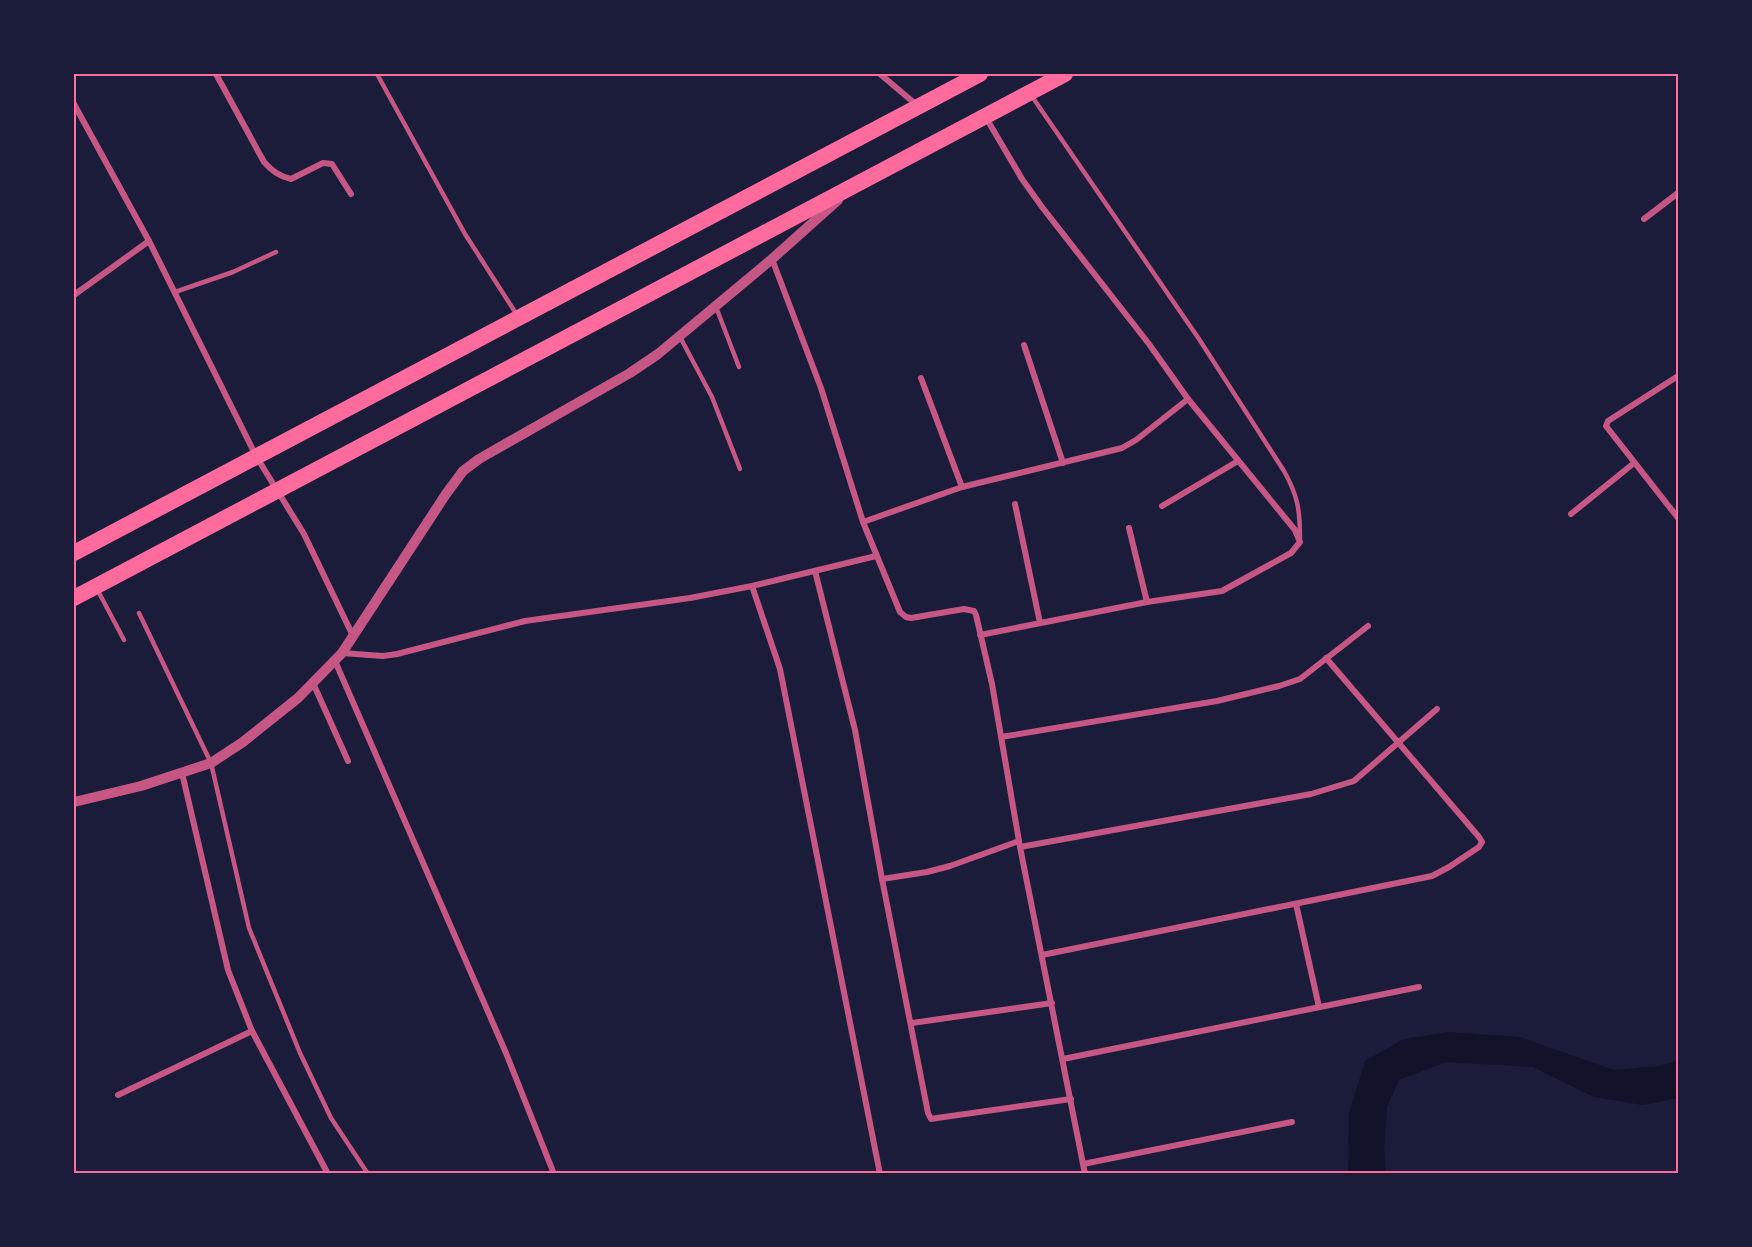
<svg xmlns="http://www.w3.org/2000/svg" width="1752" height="1247" font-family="'Exo 2',sans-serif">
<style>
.water{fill:#12122b}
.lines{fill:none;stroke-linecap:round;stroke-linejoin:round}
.service{stroke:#c65784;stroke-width:4.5}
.minor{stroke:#c65784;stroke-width:6}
.tertiary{stroke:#c65784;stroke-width:10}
.trunk{stroke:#ff6b9d;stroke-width:16}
.neatline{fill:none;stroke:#ff6b9d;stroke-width:2}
</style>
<rect width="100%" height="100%" fill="#1b1b3a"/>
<polygon class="water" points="1448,1032 1520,1037 1614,1070 1660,1066 1678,1060 1678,1098 1643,1105 1594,1097 1533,1067 1446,1062 1399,1080 1387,1107 1384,1148 1386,1173 1348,1173 1349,1114 1365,1061 1404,1039"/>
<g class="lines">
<g class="service">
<polyline points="377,74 465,234 517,315"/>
<path d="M1031,95L1199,339L1284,471C1298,496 1300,510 1300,539"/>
<polyline points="175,292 233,272 276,252"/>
<polyline points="716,307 739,367"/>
<polyline points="680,337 712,397 740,469"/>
<polyline points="97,589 124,640"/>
<polyline points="139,613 211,763 249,928 300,1053 331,1118 368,1174"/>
</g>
<g class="minor">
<path d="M216,74L264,162C272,171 279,176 291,179L323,163L332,164L351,194"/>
<polyline points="880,74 918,106"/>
<polyline points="74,104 149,241 256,456 304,534 353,636"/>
<polyline points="1644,219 1678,193"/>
<polyline points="772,259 821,388 863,522 900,612 906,617 911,618 964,609 974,611 976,615 992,684 1020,847 1085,1174"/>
<polyline points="74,295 149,241"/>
<polyline points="1024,345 1063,463"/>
<polyline points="1678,376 1608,421 1606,426 1678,518"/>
<polyline points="921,378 962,487"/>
<polyline points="1015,504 1040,623"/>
<polyline points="1162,506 1238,461"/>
<polyline points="1571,514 1634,463"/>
<polyline points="863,522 962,487 1122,448 1136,440 1188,399"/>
<polyline points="1129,528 1147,602"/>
<polyline points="815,571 855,730 882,879 928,1113 931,1119 937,1118 1071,1099"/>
<polyline points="752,586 780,669 880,1174"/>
<polyline points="980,635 1147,602 1222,591 1291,553 1300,542 1295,530 1188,399 1149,344 1042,207 1022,179 985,116"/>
<polyline points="342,653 383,656 397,654 525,621 690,598 752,586 876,556"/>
<polyline points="335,661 506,1053 554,1174"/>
<polyline points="313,683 348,761"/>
<polyline points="1001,737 1217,701 1279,686 1300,679 1368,626"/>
<polyline points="182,773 228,970 252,1031 328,1174"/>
<polyline points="1020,847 1311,794 1354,781 1437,709"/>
<polyline points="882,879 927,872 950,866 1019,841"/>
<polyline points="1296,904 1319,1007"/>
<polyline points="1042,955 1432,876 1449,867 1479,847 1482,842 1479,837 1326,658"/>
<polyline points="912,1023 1052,1003"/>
<polyline points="1063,1059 1419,987"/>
<polyline points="118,1095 252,1031"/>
<polyline points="1083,1164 1292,1122"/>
</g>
<polyline class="tertiary" points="74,802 141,786 211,763 243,742 298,698 342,653 446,494 463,471 479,459 630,373 658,354 772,259 838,200"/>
<g class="trunk">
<polyline points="74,553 980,74"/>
<polyline points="74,598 1065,74"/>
</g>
</g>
<rect width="1752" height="1247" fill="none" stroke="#1b1b3a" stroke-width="150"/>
<rect x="75" y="75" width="1602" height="1097" class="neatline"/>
</svg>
